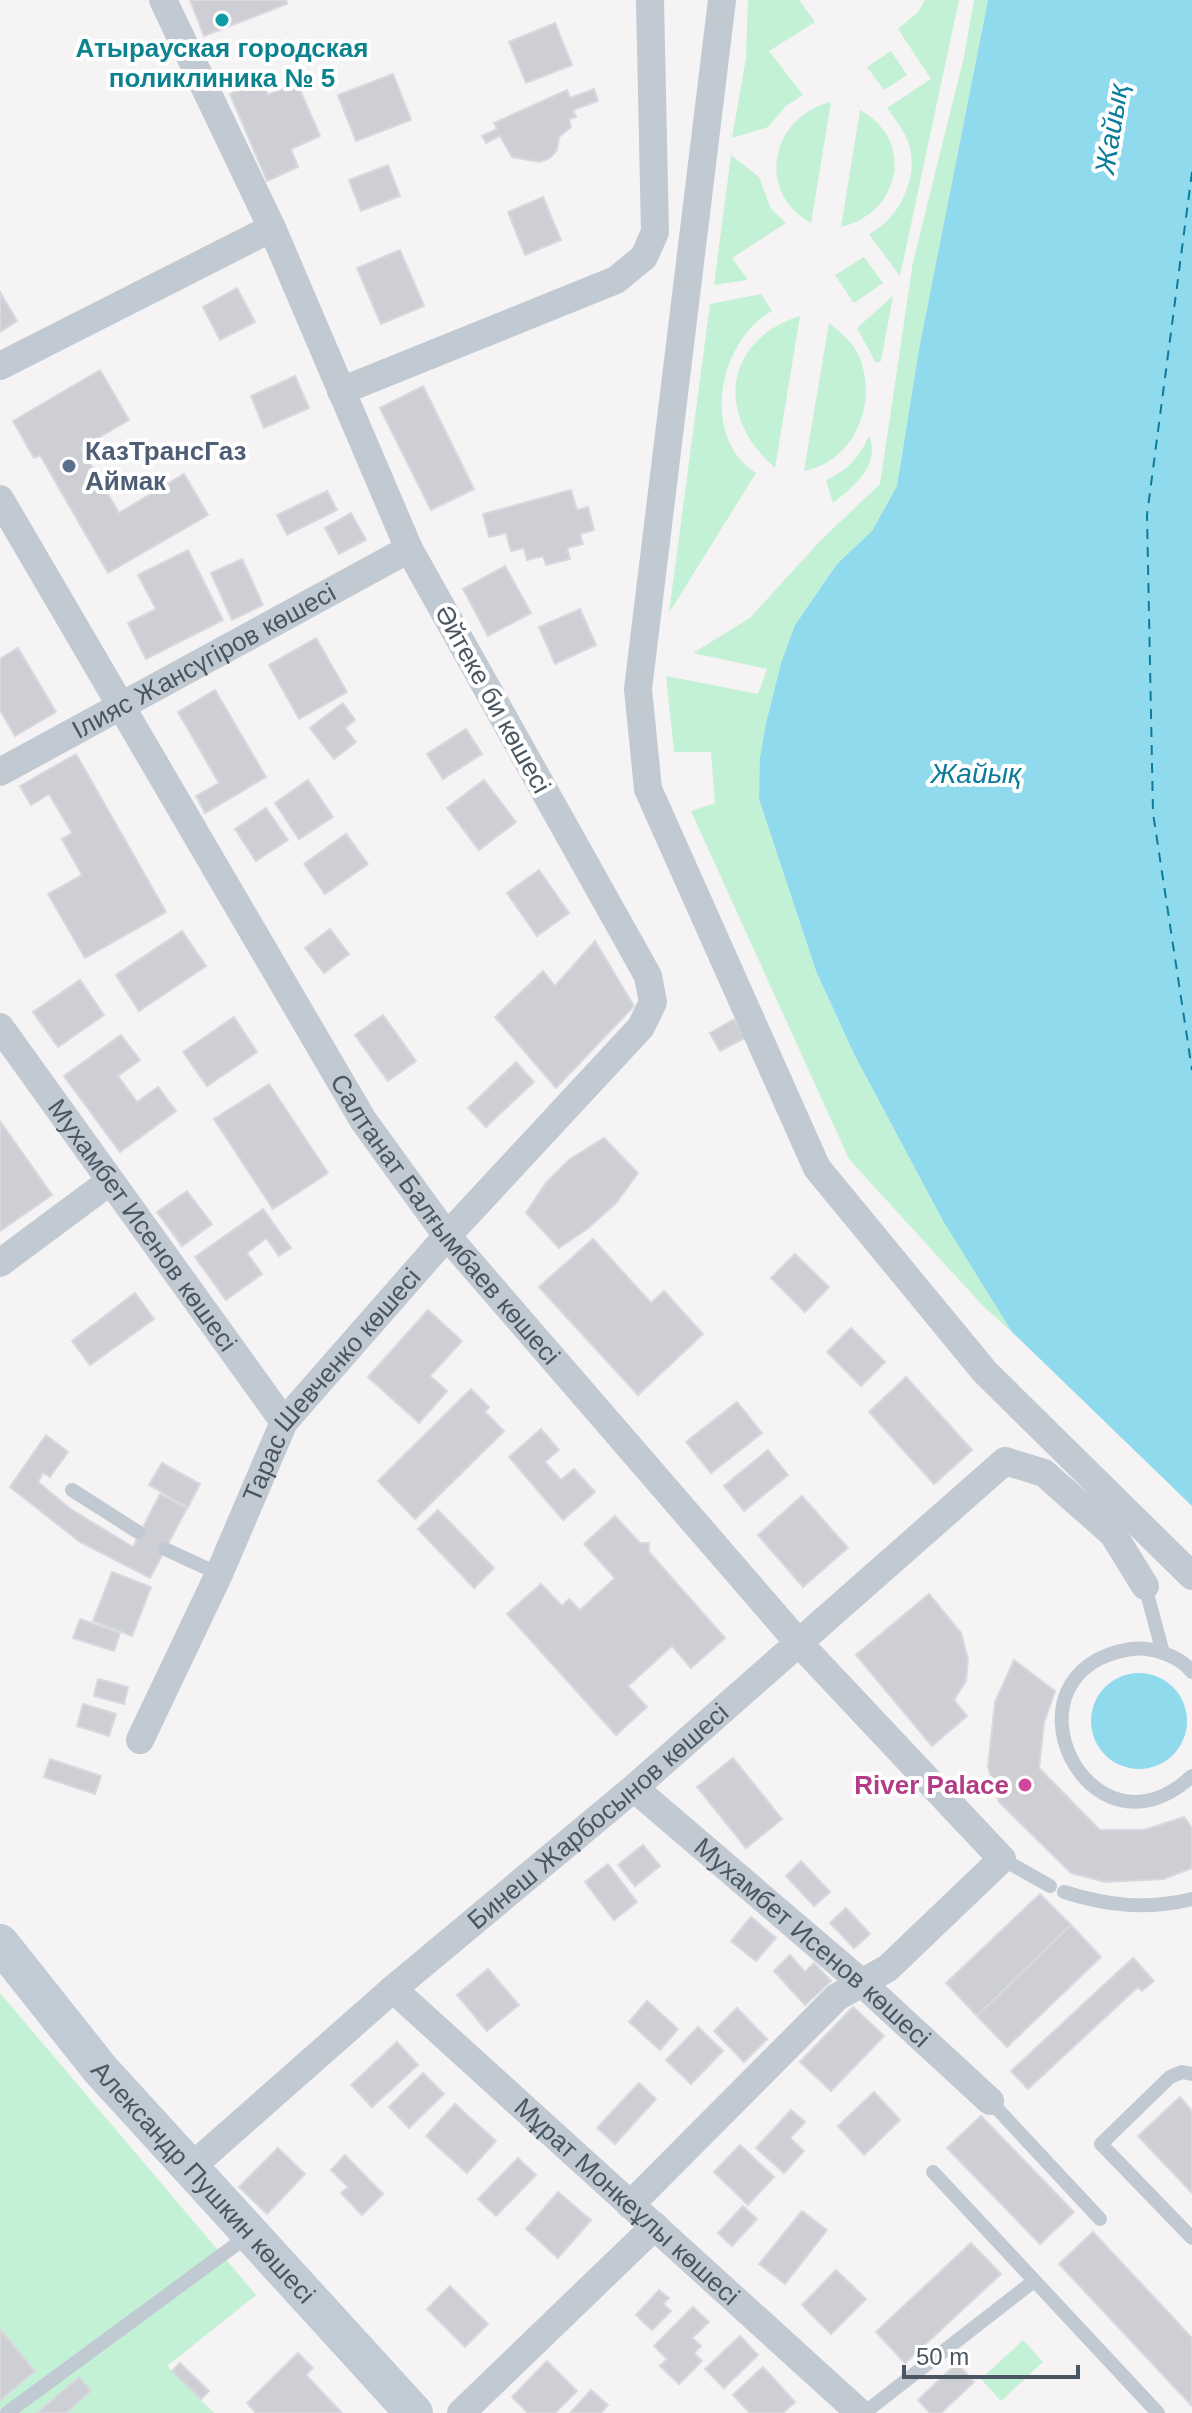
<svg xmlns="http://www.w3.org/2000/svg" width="1192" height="2413" font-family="Helvetica,sans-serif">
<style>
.green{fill:#c3f1d5}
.water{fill:#90daee}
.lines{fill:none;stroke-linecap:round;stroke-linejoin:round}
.ferry{stroke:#0c7c9b;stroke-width:2;stroke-dasharray:10 8;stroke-linecap:butt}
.building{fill:#cdcfd5;stroke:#d7d9de;stroke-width:2}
.lane{stroke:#c1cad2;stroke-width:14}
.street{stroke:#c1cad2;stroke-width:28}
.secondary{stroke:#c1cbd6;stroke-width:38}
.culture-dot{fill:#0f9aa8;stroke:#fff;stroke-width:3}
.service-dot{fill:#5c6f8a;stroke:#fff;stroke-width:3}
.hotel-dot{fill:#d1479c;stroke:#fff;stroke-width:3}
.labels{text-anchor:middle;stroke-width:8;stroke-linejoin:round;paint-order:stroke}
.culture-label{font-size:26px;font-weight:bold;fill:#0d838f;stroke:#fff}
.service-label{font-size:26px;font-weight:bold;fill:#4e5e75;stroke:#fff;text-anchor:start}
.street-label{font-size:26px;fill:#4a5661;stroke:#fff}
.hotel-label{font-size:26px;font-weight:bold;fill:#b23c85;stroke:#fff;text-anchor:end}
.water-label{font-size:28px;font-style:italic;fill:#0c7c9b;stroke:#fff}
</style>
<rect width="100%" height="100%" fill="#f5f3f3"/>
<g class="green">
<polygon points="748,0 799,0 815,22 769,51 803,95 786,106 768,127 732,138 746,58"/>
<path d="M925,0H959L900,276L869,234C896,221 916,184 911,153C909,136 897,122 887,108L931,79L898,29L918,12Z"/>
<polygon points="974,0 988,0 919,349 897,486 872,531 837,564 795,625 781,663 766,723 759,799 816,971 854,1054 943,1221 1012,1332 983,1306 849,1159 691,811 715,803 711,752 674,752 666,676 758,694 767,669 693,653 750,618 820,541 880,484 913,262 964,57"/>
<polygon points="891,51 907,75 884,90 867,67"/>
<path d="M831,102L811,223C754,191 772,116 831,102Z"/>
<path d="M860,110C916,141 900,213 841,227Z"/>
<polygon points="731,155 759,177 771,209 786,223 732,258 748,280 714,285"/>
<polygon points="864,257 883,283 854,303 835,275"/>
<path d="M761,294L772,311C719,340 699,437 756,473L669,613L710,304Z"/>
<polygon points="893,296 881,361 876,363 857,328"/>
<path d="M800,316L775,468C716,417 722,341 800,316Z"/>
<path d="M829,323C840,332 853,342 859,356C878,402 856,461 804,471Z"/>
<path d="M869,436C881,466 853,487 833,503L826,480C848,470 859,458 869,436Z"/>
<polygon points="0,1993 256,2295 167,2366 214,2413 0,2413"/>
<polygon points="1023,2340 1043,2362 1001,2401 981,2379"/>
</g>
<g class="water">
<polygon points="988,0 1192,0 1192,1506 1012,1332 943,1221 854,1054 816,971 759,799 760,758 766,723 781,663 795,625 837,564 872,531 897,486 919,349"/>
<circle cx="1139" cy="1721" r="48"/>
</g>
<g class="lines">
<polyline class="ferry" points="1192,172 1147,515 1153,813 1192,1070"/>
</g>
<g class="building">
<polygon points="190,0 286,0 287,4 204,36"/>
<polygon points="555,23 572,65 526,83 509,42"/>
<polygon points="393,74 411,120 356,141 338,95"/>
<polygon points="262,81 268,95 297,83 320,136 291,149 298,167 267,181 230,94"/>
<polygon points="594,89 598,101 573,110 576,117 569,119 571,127 559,137 557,150 550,158 540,162 512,157 500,136 486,143 482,136 497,129 494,123 567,90 570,98"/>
<polygon points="388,165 400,196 361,211 349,180"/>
<polygon points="543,197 561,240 525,255 508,212"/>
<polygon points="400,250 424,306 381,324 357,268"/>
<polygon points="237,288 255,322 220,340 203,307"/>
<polygon points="0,292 17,321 0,332"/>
<polygon points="100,370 129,420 81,448 119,513 184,474 208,515 108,573 40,455 34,458 13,421"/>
<polygon points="295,376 309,408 264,428 251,396"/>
<polygon points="423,386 474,489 431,510 380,408"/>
<polygon points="571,490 577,510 588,507 594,530 580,534 583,544 567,548 570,559 546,565 543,556 527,560 524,548 511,551 506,533 489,537 483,514"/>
<polygon points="327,491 337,510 287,535 277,515"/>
<polygon points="351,513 366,540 339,554 325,528"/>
<polygon points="188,550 223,620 146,659 128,623 156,609 138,575"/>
<polygon points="242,559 263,605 232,620 211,573"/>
<polygon points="505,566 531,613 488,636 463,589"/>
<polygon points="580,609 596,645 555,664 539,627"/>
<polygon points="316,638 347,692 299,719 269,665"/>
<polygon points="18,648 56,712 15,736 0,710 0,659"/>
<polygon points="215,690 266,777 205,813 196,796 219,783 178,712"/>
<polygon points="343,703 355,720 345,728 356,742 334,759 310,728"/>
<polygon points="466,729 482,754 443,779 427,754"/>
<polygon points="76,754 166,912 85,958 48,894 82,875 62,839 72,833 49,794 31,805 20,786"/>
<polygon points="308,780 333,817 299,839 275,803"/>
<polygon points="484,780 516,822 479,850 447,808"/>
<polygon points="266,808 288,840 256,861 235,829"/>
<polygon points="346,834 368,864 325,894 304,864"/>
<polygon points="539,870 569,913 537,936 507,893"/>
<polygon points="330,929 349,954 324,973 305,948"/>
<polygon points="182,931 206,966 139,1011 116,975"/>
<polygon points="595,941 634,1006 556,1088 495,1017 543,971 555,986"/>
<polygon points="80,980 104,1015 58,1047 33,1012"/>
<polygon points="383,1015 416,1061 388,1081 355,1035"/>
<polygon points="234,1017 257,1052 207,1086 183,1052"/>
<polygon points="734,1019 745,1038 720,1051 710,1033"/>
<polygon points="121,1035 140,1060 118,1076 137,1102 158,1087 176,1111 120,1152 64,1076"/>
<polygon points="516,1062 534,1082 486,1127 468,1108"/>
<polygon points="269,1084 328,1173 273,1209 214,1119"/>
<polygon points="0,1121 52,1195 0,1231"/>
<polygon points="604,1138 638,1173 616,1203 587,1229 559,1248 526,1213 546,1183 570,1159"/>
<polygon points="187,1191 212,1224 182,1246 157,1212"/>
<polygon points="263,1209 291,1248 279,1256 266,1238 247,1253 262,1274 226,1300 195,1257"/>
<polygon points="593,1239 651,1303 664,1291 703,1334 638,1395 539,1287"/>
<polygon points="795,1254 829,1287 805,1312 771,1278"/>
<polygon points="135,1293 154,1319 90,1365 72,1341"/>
<polygon points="428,1310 462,1341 430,1376 447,1391 419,1423 368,1377"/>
<polygon points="851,1328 885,1362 861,1386 827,1352"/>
<polygon points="906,1377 972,1450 934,1484 869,1412"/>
<polygon points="471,1389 489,1407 485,1412 504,1431 415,1519 378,1481"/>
<polygon points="737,1402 762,1433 711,1473 686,1442"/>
<polygon points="541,1429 559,1450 545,1462 561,1480 574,1469 595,1492 563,1520 509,1457"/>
<polygon points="46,1435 68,1452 50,1477 43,1473 38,1482 72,1510 133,1547 160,1494 187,1508 150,1578 80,1542 10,1487"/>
<polygon points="768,1450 788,1475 744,1511 724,1486"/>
<polygon points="162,1463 200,1484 188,1507 149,1485"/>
<polygon points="802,1496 848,1548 803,1587 758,1535"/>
<polygon points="438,1510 494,1568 474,1588 418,1529"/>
<polygon points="615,1516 640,1543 649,1543 649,1552 725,1638 691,1668 672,1646 628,1686 647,1707 616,1735 507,1614 541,1584 562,1606 569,1599 580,1610 615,1578 584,1544"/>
<polygon points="112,1572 151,1587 132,1636 93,1621"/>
<polygon points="929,1594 961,1633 968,1659 966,1681 954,1700 967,1716 932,1746 856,1655"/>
<polygon points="80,1619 120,1633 114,1651 73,1638"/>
<polygon points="1014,1660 1055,1691 1044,1723 1039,1768 1100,1830 1144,1830 1184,1817 1192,1828 1192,1868 1164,1879 1105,1882 1071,1873 999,1802 988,1767 995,1702"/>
<polygon points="98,1679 128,1687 124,1704 94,1696"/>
<polygon points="83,1704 116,1714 109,1736 77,1726"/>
<polygon points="733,1758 782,1819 746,1848 697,1787"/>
<polygon points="50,1759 101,1776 95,1794 44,1777"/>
<polygon points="643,1845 660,1866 635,1886 618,1865"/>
<polygon points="801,1861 830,1892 814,1906 786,1876"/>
<polygon points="608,1864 637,1902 614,1920 585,1882"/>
<polygon points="1040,1894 1071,1925 977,2016 946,1983"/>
<polygon points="846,1908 870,1934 854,1948 830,1923"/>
<polygon points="751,1917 776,1938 756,1961 731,1941"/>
<polygon points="1071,1925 1101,1957 1007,2047 977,2016"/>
<polygon points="790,1955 805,1972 814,1963 831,1981 805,2005 774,1971"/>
<polygon points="1133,1958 1154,1981 1142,1991 1138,1987 1028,2089 1011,2071"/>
<polygon points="488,1969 519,2005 487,2031 457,1995"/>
<polygon points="647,2001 678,2029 660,2050 629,2022"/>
<polygon points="853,2007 884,2036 831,2091 800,2062"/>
<polygon points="737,2008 767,2039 744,2062 714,2031"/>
<polygon points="698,2027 723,2051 691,2084 666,2060"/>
<polygon points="397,2042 418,2065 372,2107 351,2085"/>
<polygon points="423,2073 444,2094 409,2128 389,2107"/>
<polygon points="639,2083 656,2099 615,2144 597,2128"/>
<polygon points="874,2092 900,2120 864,2155 838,2126"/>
<polygon points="1180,2097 1192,2111 1192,2193 1138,2136"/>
<polygon points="455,2104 496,2141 467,2173 426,2136"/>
<polygon points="791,2110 805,2122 790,2138 804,2151 784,2173 756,2148"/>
<polygon points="981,2116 1074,2212 1040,2244 947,2148"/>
<polygon points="740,2145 774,2177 748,2205 714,2172"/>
<polygon points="278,2148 305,2174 267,2214 239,2187"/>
<polygon points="345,2155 383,2194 362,2215 341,2193 348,2187 331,2170"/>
<polygon points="518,2158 536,2175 496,2216 478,2199"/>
<polygon points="558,2192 591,2220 558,2258 526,2229"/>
<polygon points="743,2206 757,2219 732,2246 718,2233"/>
<polygon points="802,2211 827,2230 785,2284 759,2264"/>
<polygon points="1093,2232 1192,2338 1192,2406 1059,2264"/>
<polygon points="971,2243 1001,2274 905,2363 876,2332"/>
<polygon points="836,2270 866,2299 831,2334 802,2305"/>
<polygon points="450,2286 488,2324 465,2347 427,2309"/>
<polygon points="659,2290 669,2298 663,2304 671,2311 652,2330 636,2315"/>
<polygon points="693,2307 709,2322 692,2338 701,2346 694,2353 702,2361 679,2384 660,2366 667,2359 654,2346"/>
<polygon points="0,2329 35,2371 0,2401"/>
<polygon points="740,2336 758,2355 724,2388 705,2369"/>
<polygon points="298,2353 313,2368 306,2375 342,2413 256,2413 247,2403"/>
<polygon points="547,2361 577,2391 555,2413 528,2413 512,2397"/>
<polygon points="180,2363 209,2391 201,2399 172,2371"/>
<polygon points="957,2363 974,2382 941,2413 930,2413 918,2400"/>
<polygon points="763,2367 795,2402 783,2413 750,2413 733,2395"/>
<polygon points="79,2377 91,2391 66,2413 37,2413"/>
<polygon points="591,2390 608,2405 601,2413 570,2413"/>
</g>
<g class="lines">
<g class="lane">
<polyline points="72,1490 138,1532"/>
<polyline points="165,1549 219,1574"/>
<polyline points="1145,1586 1163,1653"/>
<path d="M1192,1672C1180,1656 1151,1646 1131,1649C992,1671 1088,1872 1192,1776"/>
<polyline points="1002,1859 1050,1886"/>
<path d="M1064,1892C1109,1906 1146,1910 1192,1899"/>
<polyline points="1192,2074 1182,2072 1170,2077 1101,2144 1192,2238"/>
<polyline points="990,2101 1100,2219"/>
<polyline points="933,2172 1158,2413"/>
<polyline points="7,2413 249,2235"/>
<polyline points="864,2413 1034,2281"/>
</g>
<g class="street">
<polyline points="722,0 638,689 648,789 817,1168 985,1372 1192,1576"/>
<polyline points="0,366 272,228"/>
<polyline points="341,391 616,280 644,257 655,232 650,0"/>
<path id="s1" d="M0,499L363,1120L447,1236L798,1642L1002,1859L888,1968L837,1997L630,2205"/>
<path id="s2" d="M0,772L409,549"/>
<path id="s3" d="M0,1027L284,1422"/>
<polyline points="0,1263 109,1182"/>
<path id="s4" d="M140,1740L219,1574L284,1422L447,1236L641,1027L653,1002L648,976L409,549L272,228L163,0"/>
<path id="s5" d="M634,1788L863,1984L990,2101"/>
<path id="s6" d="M393,1989L860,2413"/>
<path id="s7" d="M189,2169L393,1989L634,1788L1005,1461L1044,1473L1113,1534L1145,1586"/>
<polyline points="461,2413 655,2226"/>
</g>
<path class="secondary" id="s8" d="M0,1943L100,2069L414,2413"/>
</g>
<circle class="culture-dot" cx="222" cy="20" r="8"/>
<circle class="service-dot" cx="69" cy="466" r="8"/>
<circle class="hotel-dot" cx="1025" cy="1785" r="8"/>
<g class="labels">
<g class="culture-label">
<text x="222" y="57">Атырауская городская<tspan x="222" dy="30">поликлиника № 5</tspan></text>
</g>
<g class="service-label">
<text x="85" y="460">КазТрансГаз<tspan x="85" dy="30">Аймак</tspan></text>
</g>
<g class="street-label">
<text dy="9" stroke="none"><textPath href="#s2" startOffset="232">Ілияс Жансүгіров көшесі</textPath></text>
<text transform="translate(493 699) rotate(61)" y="9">Әйтеке би көшесі</text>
<text dy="9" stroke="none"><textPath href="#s1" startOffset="848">Салтанат Балғымбаев көшесі</textPath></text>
<text dy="9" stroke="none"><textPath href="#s3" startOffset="244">Мухамбет Исенов көшесі</textPath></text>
<text dy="9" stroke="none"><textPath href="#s4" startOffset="406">Тарас Шевченко көшесі</textPath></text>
<text dy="9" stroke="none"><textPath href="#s7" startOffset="540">Бинеш Жарбосынов көшесі</textPath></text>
<text dy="9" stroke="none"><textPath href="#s5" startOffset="236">Мухамбет Исенов көшесі</textPath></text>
<text dy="9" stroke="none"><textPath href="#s8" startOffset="314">Александр Пушкин көшесі</textPath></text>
<text dy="9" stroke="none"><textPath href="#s6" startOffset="316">Мұрат Монкеұлы көшесі</textPath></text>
</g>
<g class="hotel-label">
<text x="1009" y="1794">River Palace</text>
</g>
<g class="water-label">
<text transform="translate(1111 129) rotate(-81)" y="10">Жайық</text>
<text x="976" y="783">Жайық</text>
</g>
</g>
<path d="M904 2365v12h174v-12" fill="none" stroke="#4a5661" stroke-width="4"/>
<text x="916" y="2365" font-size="24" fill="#4a5661" stroke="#ffffff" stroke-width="6" paint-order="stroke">50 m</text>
</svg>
